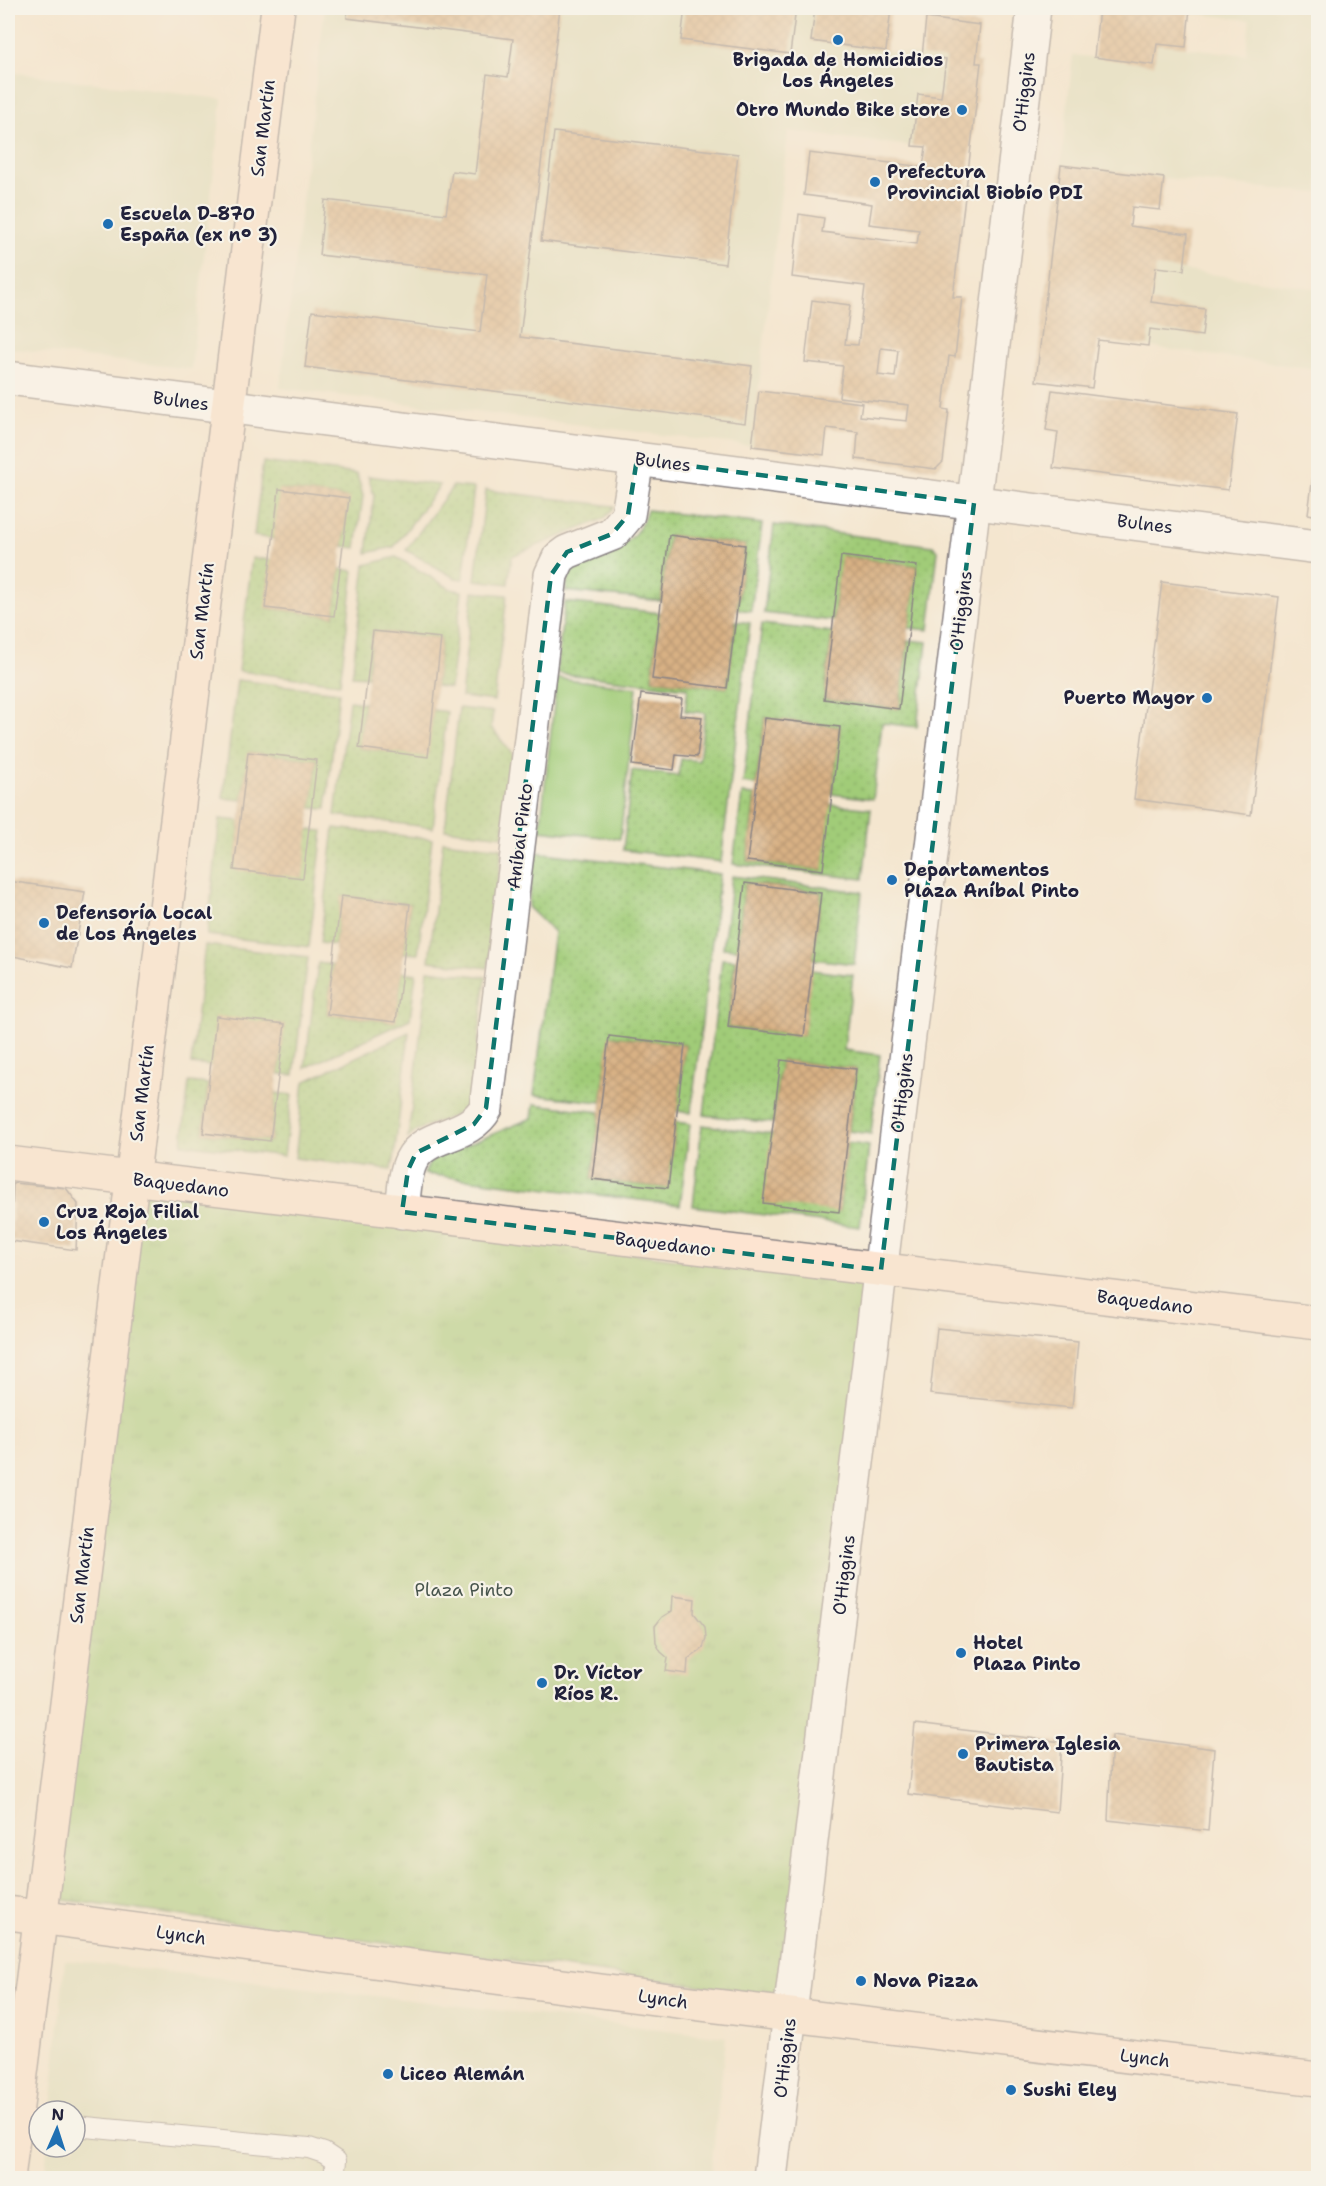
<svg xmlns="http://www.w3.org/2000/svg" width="1326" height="2186" font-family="'Shantell Sans',sans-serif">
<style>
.built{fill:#dcdebc}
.grass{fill:url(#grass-dots);stroke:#62775a;stroke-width:1.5}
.park{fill:url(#park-tufts);stroke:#62775a;stroke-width:1.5}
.pitch{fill:#a1cc78;stroke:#62775a;stroke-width:1.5}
.building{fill:url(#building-cross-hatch);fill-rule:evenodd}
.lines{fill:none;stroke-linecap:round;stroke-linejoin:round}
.service-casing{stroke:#8b8485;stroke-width:22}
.minor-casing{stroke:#8b8485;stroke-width:36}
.tertiary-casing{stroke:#8b8485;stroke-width:36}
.secondary-casing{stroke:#8b8485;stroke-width:36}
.service{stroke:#fff;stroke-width:20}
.minor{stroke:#fff;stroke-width:33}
.tertiary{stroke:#fff;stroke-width:33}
.secondary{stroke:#fde4d1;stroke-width:33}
.marked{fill:none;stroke:#0f766e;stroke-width:4.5;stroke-dasharray:12 8;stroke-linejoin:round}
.poi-dot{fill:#1f6fb2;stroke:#f7f3e8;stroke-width:2}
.labels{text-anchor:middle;stroke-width:4.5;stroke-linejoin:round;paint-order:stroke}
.poi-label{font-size:18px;font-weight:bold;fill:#22223b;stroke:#f7f3e8;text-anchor:start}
.street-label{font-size:18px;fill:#22223b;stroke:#f7f3e8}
.park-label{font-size:18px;fill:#48554d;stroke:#f7f3e8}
</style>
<defs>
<pattern id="grass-dots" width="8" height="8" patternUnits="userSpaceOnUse" patternTransform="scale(1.5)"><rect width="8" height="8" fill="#a1cc78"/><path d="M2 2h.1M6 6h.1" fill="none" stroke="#8aaf69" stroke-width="1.8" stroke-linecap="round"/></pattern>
<pattern id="park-tufts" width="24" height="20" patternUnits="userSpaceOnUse" patternTransform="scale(1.5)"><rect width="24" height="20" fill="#a1cc78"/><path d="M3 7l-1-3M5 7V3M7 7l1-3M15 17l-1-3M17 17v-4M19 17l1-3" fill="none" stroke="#8aaf69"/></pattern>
<pattern id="building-cross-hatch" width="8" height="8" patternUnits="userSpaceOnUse" patternTransform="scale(1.5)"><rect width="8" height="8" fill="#d8b184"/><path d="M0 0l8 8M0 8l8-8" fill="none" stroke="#b99873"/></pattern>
</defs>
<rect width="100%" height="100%" fill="#f7f3e8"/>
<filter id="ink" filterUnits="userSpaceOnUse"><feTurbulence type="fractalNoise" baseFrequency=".0167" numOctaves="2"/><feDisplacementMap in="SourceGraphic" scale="12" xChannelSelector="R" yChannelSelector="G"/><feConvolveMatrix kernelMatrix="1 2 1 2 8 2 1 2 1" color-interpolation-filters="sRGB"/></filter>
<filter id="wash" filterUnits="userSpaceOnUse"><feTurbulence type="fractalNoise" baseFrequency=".008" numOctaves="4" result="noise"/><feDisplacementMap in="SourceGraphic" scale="24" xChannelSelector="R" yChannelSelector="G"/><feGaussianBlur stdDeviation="1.35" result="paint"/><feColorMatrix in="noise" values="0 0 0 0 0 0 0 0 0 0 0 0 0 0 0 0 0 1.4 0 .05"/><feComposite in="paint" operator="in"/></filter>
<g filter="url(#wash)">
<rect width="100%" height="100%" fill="#f4e6cf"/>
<g class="built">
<polygon points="325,8 815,8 811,41 981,63 970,153 788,131 752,446 280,388"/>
<polygon points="1149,8 1318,8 1318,193 1164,178 1061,165 1073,55 1154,65 1157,44 1246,55 1250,20"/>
<polygon points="8,72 222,99 191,369 8,348"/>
<polygon points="1051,252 1318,289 1318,369 1042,333"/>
<polygon points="65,1960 726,2037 710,2178 45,2178 47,2147 75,2147 75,2111 51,2111"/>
</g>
<g class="grass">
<polygon points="263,462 357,474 363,496 356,548 343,546 348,498 280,489 274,539 254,536"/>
<polygon points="368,476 440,485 394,547 367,553 374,495"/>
<polygon points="453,486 474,488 463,579 455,578 406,550"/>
<polygon points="486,490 614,506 612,511 603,519 512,556 508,584 475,580"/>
<path d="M647,510L762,524L751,611L737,609L745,545L669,535L661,601L566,591L568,579L573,568C579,564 587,561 594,558C621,547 638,540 647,510Z"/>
<polygon points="774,525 933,546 938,551 929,630 909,628 917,566 842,556 833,621 764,613"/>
<polygon points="396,557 451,589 462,591 450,688 436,686 441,638 373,631 367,677 352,676 365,565"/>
<polygon points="252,558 271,560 266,608 334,616 340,569 354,571 340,683 238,671"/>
<polygon points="473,592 507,595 494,701 461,697"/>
<polygon points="565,602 660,613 652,679 727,688 736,621 750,623 721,862 623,850 632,770 678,776 681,759 699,761 705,713 685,711 688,688 556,673"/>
<polygon points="762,624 832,632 824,699 899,709 908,640 927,642 917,727 882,723 873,799 832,794 840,727 765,718 756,785 743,783"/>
<polygon points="237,680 339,692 326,809 311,808 317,760 249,752 242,800 223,798"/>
<polygon points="349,701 364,703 359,748 427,756 433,710 447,712 433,828 335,815"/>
<polygon points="459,708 493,712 491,727 513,755 503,836 445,829"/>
<polygon points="742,794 755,795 747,861 822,870 830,804 871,809 863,879 733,864"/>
<polygon points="220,819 240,821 235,870 308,830 323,831 309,947 207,935"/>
<polygon points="334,828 432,839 418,954 404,953 410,904 342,896 335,945 320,943"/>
<polygon points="443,841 502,848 488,968 429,961"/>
<polygon points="535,852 720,874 691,1113 677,1111 685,1045 610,1036 601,1102 534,1095 554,932 528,907"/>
<polygon points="732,876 862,892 854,964 813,959 821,892 745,883 737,949 723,948"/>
<polygon points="205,945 308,957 294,1075 279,1074 284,1024 211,1066 191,1064"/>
<polygon points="722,959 735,960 728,1027 803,1036 811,970 853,975 844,1050 880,1055 871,1134 849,1131 856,1069 781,1060 773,1123 704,1115"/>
<polygon points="318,963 333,965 327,1014 395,1022 402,972 416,974 410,1019 305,1068"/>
<path d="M428,970L486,977L471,1101C458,1123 424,1120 408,1138Z"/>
<polygon points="409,1032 394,1159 391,1170 295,1158 304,1082"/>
<polygon points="189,1082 208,1084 203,1133 270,1141 276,1093 292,1095 284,1156 182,1144"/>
<polygon points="534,1104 600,1112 592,1179 667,1188 676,1122 690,1124 680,1205 424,1174 429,1164 435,1158 532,1118"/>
<polygon points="702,1125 772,1134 839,1212 847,1143 869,1146 860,1227 693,1206"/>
</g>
<polygon class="park" points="143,1188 868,1285 784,1997 50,1898"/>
<polygon class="pitch" points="557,678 637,687 620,839 540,830"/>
<g id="blocks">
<g class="building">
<polygon points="348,8 560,8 520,337 752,366 745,423 305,367 312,311 480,332 487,274 319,255 325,200 446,214 452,171 475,174 487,74 508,77 513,39 347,18"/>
<polygon points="685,8 796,8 790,54 681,40"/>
<polygon points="815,8 891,8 886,51 811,41"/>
<polygon points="1099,8 1190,8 1186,47 1157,44 1154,65 1094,57"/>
<path d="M926,18L980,25L976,63H981L953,297H962L955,357L949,356L943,409L949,410L943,462L936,469L856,459L858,432L827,428L824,455L752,446L759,391L862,403L860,416L907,421L909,405L839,397L843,366L805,362L812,300L850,305L845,344L858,345L865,286L792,277L799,214L824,218L822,232L917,244L919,230L869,224L872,204L804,195L809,153L923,167L926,147L912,146L918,94L941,97L946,59L922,56ZM881,348L898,350L895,377L878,375Z"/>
<polygon points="554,132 738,154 725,264 541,241"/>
<polygon points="1061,165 1164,178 1160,210 1132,207 1130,226 1188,234 1184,270 1156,267 1151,302 1205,309 1202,336 1150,329 1148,346 1098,340 1092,388 1036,381"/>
<polygon points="1052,390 1238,414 1228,490 1053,468 1058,432 1046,430"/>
<polygon points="1317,445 1318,445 1318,516 1308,514"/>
<polygon points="279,489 349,498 334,616 265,608"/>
<polygon points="669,535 745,545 727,688 652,679"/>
<polygon points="841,556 917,566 899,709 824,699"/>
<polygon points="1162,582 1279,597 1251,815 1134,799"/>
<polygon points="373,631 441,638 428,757 359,748"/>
<polygon points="641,694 682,699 680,715 702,717 697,757 676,755 674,770 632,765"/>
<polygon points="765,718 840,727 823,870 747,861"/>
<polygon points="248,752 317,760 303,878 234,870"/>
<polygon points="8,881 85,892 72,968 8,955"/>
<polygon points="745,883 821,893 804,1036 728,1027"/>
<polygon points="341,896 410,904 396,1022 327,1014"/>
<polygon points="216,1016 285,1024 270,1141 203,1133"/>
<polygon points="609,1036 685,1045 668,1188 592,1179"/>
<polygon points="781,1060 856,1069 839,1212 763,1203"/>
<polygon points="13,1183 66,1188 78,1204 76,1250 11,1241"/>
<polygon points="937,1328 1078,1342 1072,1408 930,1394"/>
<polygon points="673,1596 695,1599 694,1613 705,1627 706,1638 703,1648 688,1659 687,1674 666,1671 668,1658 661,1652 656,1643 655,1626 662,1617 672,1611"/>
<polygon points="915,1724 1062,1742 1057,1812 908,1794"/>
<polygon points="1112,1735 1214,1749 1208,1831 1108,1820"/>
</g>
</g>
</g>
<g filter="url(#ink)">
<use href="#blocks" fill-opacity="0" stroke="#8b8485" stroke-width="1.5"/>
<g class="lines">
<g class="service-casing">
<g id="service">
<polyline points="14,2120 39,2122"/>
<polyline points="75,2126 309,2148 324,2153 336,2161 334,2178"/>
</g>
</g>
<g class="minor-casing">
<g id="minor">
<polyline points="8,378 1318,547"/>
<path d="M402,1212C404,1196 404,1175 411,1161C426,1131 468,1140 486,1108L551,575L559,558L567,552L612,534L628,515L637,459"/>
</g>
</g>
<g class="tertiary-casing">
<polyline id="tertiary" points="770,2178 1034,8"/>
</g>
<g class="secondary-casing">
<g id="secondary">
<polyline points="8,1163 1318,1323"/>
<polyline points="8,1913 700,2004 1318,2079"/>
<polyline points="8,2178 278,8"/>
</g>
</g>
<use href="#service" class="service"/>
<use href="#minor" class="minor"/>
<use href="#tertiary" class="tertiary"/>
<use href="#secondary" class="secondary"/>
</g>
</g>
<path d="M0 0H1326V2186H0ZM637,459L974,503L881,1270L402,1212L408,1170L416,1153L474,1124L486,1108L551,575L567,552L612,534L628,515Z" fill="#f4e6cf" fill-opacity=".55" fill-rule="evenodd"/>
<path class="marked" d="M637,459L974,503L881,1270L402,1212L408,1170L416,1153L474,1124L486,1108L551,575L567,552L612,534L628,515Z"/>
<g class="poi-dot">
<circle cx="838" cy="40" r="6"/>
<circle cx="962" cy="110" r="6"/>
<circle cx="875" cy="182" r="6"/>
<circle cx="108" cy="224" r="6"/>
<circle cx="1207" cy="698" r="6"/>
<circle cx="892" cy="880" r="6"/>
<circle cx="44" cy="923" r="6"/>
<circle cx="44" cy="1222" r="6"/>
<circle cx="961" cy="1653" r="6"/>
<circle cx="542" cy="1683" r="6"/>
<circle cx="963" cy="1754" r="6"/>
<circle cx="861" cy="1981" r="6"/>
<circle cx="388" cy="2074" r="6"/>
<circle cx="1011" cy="2090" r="6"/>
</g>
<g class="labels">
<g class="poi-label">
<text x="838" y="66" text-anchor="middle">Brigada de Homicidios<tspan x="838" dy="21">Los Ángeles</tspan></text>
<text x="950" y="116" text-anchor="end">Otro Mundo Bike store</text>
<text x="887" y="178">Prefectura<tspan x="887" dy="21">Provincial Biobío PDI</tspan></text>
<text x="120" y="220">Escuela D-870<tspan x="120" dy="21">España (ex n° 3)</tspan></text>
<text x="1195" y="704" text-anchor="end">Puerto Mayor</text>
<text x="904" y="876">Departamentos<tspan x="904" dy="21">Plaza Aníbal Pinto</tspan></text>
<text x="56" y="919">Defensoría Local<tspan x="56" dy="21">de Los Ángeles</tspan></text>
<text x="56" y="1218">Cruz Roja Filial<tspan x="56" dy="21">Los Ángeles</tspan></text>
<text x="973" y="1649">Hotel<tspan x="973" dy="21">Plaza Pinto</tspan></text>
<text x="554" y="1679">Dr. Víctor<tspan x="554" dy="21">Ríos R.</tspan></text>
<text x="975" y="1750">Primera Iglesia<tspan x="975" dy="21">Bautista</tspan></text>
<text x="873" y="1987">Nova Pizza</text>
<text x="400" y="2080">Liceo Alemán</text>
<text x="1023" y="2096">Sushi Eley</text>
</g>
<g class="street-label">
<text transform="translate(1024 92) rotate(-83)" y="6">O'Higgins</text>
<text transform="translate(263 128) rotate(-83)" y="6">San Martín</text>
<text transform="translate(181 401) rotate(7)" y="6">Bulnes</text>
<text transform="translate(663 462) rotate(7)" y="6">Bulnes</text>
<text transform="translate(1145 524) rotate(7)" y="6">Bulnes</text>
<text transform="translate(202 611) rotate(-83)" y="6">San Martín</text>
<text transform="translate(961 611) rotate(-83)" y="6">O'Higgins</text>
<text transform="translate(520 836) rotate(-83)" y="6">Aníbal Pinto</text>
<text transform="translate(142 1093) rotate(-83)" y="6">San Martín</text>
<text transform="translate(902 1093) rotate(-83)" y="6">O'Higgins</text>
<text transform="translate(181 1185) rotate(7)" y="6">Baquedano</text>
<text transform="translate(663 1244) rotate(7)" y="6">Baquedano</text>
<text transform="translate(1145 1302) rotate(7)" y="6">Baquedano</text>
<text transform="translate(82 1575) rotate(-83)" y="6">San Martín</text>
<text transform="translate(844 1575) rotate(-83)" y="6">O'Higgins</text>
<text transform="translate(181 1935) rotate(8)" y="6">Lynch</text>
<text transform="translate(663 1999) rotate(8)" y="6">Lynch</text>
<text transform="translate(785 2058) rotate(-83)" y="6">O'Higgins</text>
<text transform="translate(1145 2058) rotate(7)" y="6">Lynch</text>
</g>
<g class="park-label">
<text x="464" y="1596">Plaza Pinto</text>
</g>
</g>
<rect width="1326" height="2186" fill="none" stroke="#f7f3e8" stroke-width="30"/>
<g transform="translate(57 2129) rotate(3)"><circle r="28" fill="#f7f3e8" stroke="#a29fa3" stroke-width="1.5"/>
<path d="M0-4.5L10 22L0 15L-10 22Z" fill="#1f6fb2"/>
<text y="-9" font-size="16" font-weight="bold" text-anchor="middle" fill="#22223b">N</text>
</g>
</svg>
